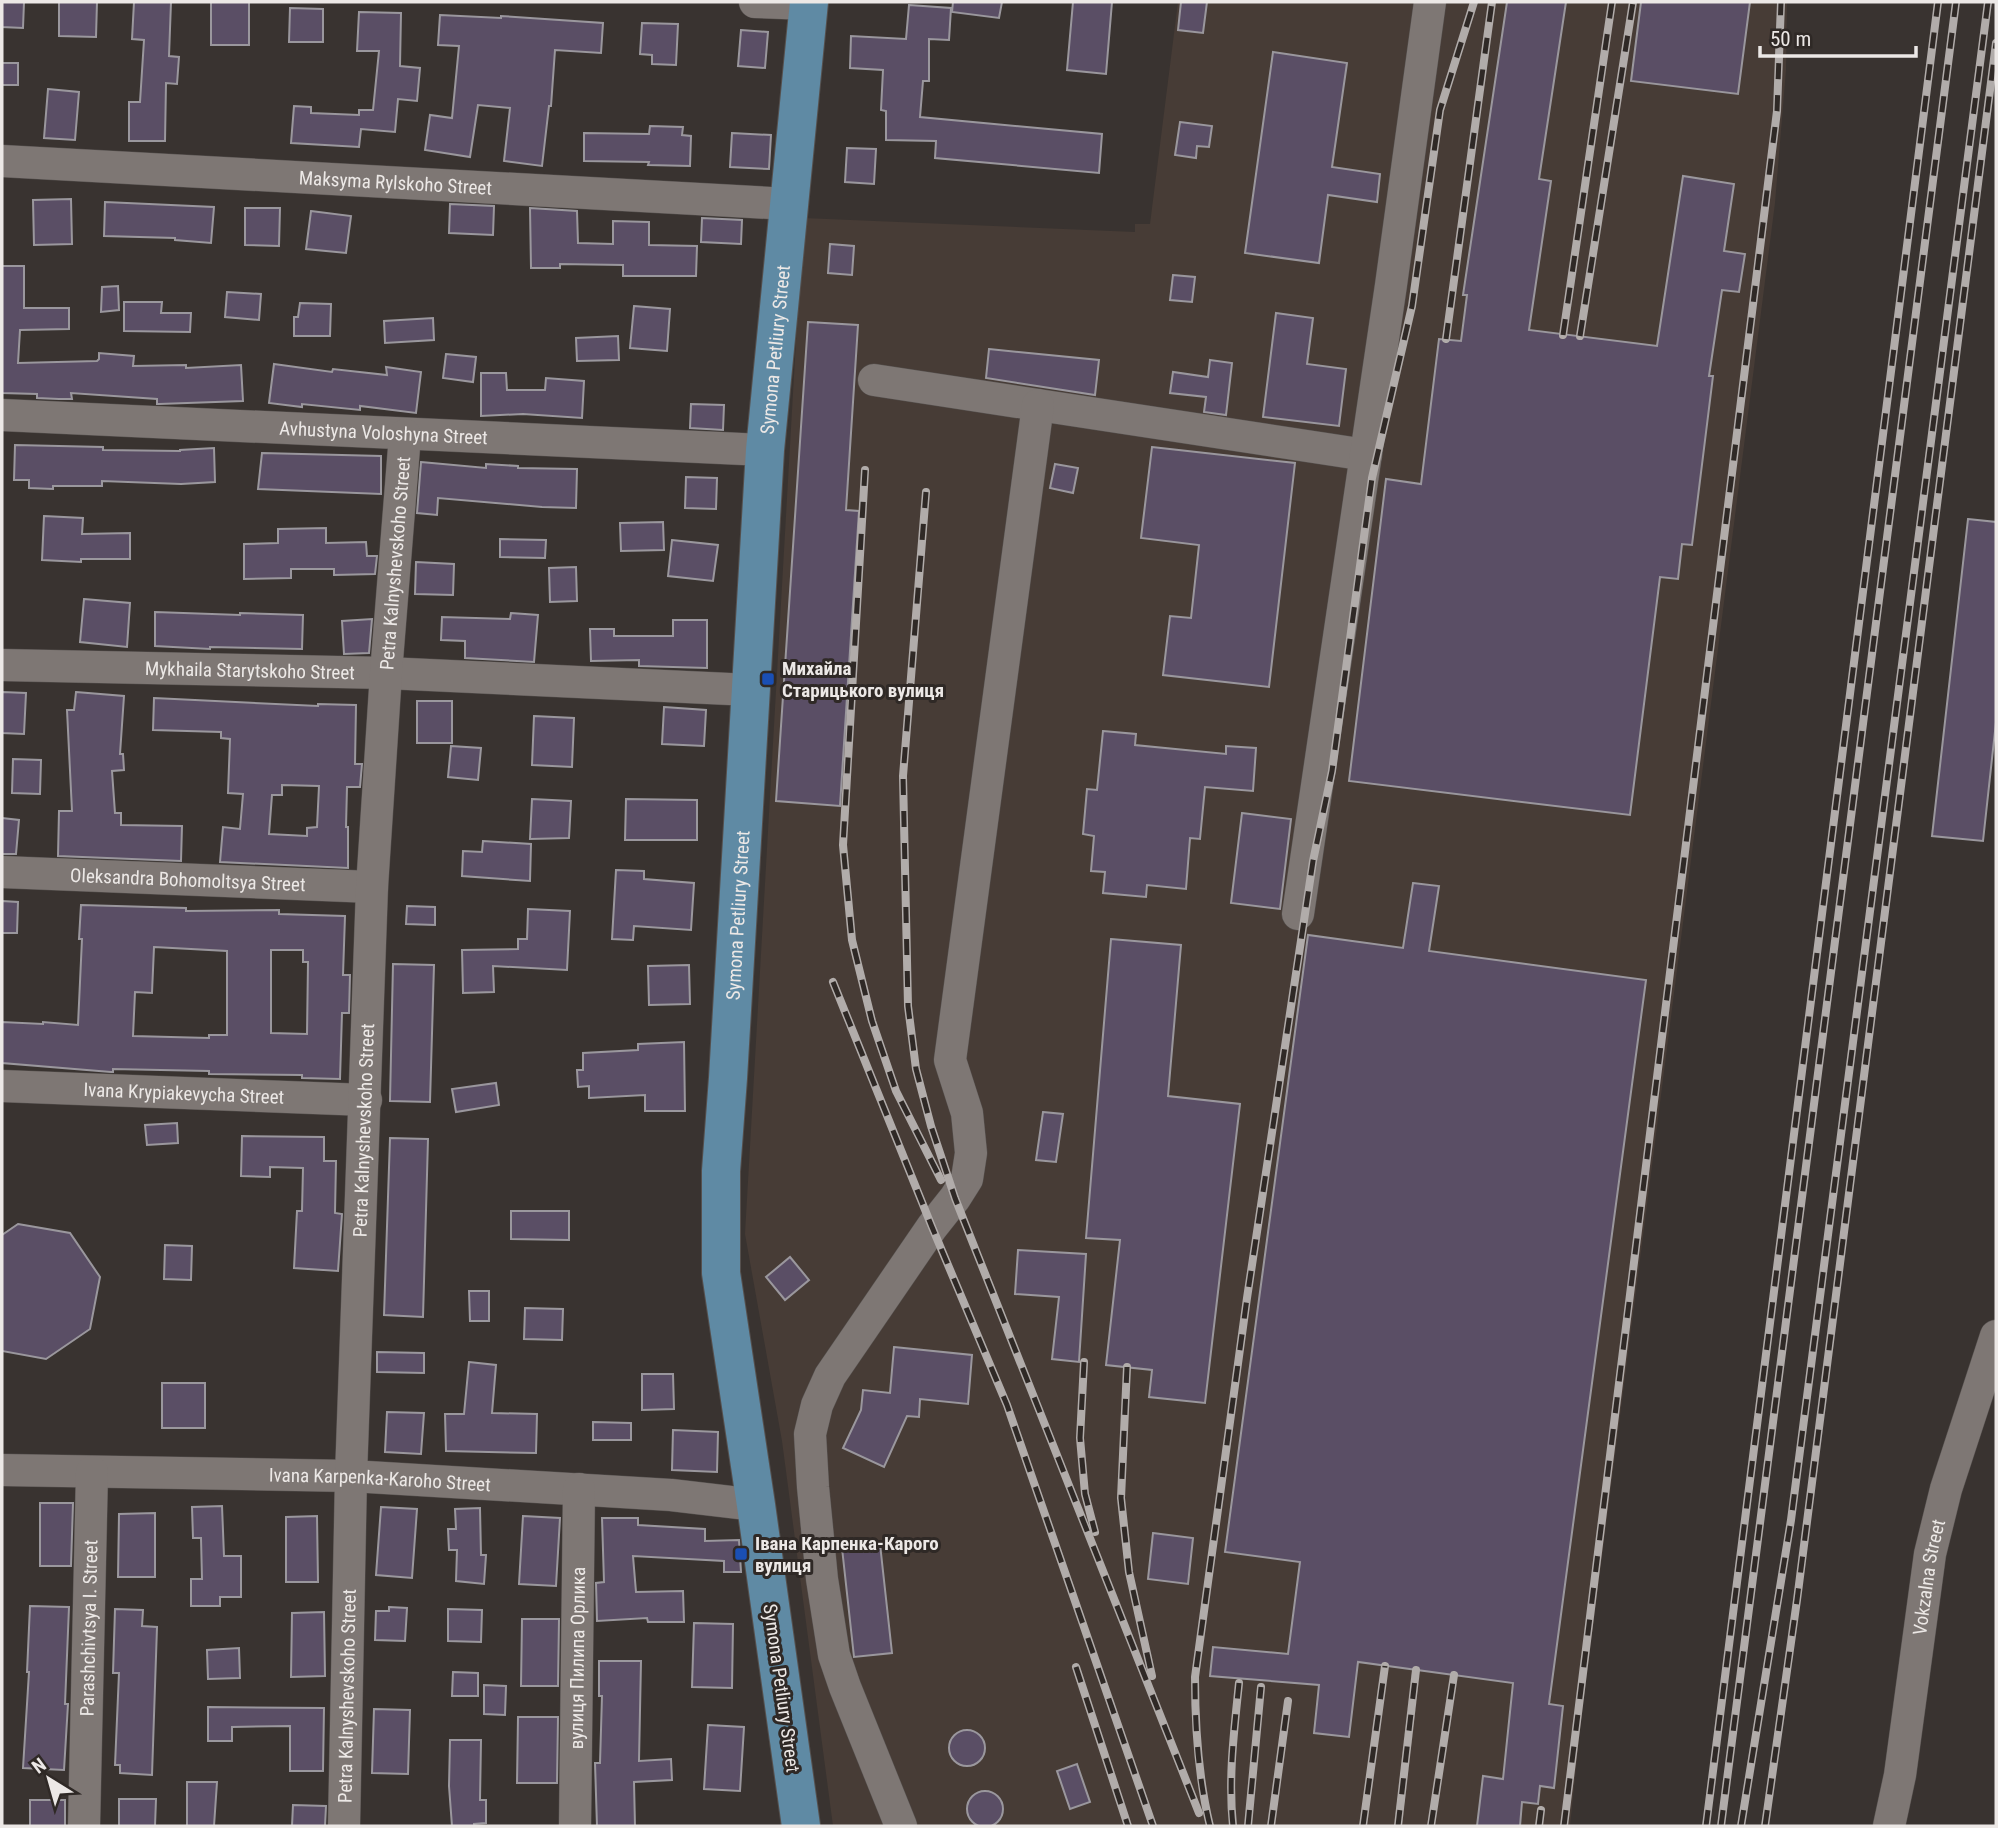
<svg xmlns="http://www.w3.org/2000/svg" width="1998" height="1828" font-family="'Roboto Condensed',sans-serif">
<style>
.built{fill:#473c36}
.building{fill:#5a4e65;stroke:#9a979d;stroke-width:2;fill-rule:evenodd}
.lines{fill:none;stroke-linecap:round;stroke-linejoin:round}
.minor-casing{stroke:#55504e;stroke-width:33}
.major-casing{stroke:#55504e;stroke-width:40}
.minor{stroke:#7e7774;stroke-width:32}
.major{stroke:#5f8aa4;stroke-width:38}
.rail-casing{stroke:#b1acaa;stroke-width:8}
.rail{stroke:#2f2926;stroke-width:5;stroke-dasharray:16;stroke-linecap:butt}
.transit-dot{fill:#1a4fb4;stroke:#2f2926;stroke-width:2.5}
.labels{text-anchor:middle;stroke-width:6;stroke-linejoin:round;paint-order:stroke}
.street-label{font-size:19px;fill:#ece8e6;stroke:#2f2926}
.poi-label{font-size:19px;font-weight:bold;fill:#ece8e6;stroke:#2f2926;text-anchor:start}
</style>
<rect width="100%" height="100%" fill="#393330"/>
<polygon class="built" points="1178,2 1787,2 1786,70 1775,203 1580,1729 1570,1826 833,1826 782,1441 745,1234 803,218 1135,232 1135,224 1150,224"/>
<g class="building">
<polygon points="2,2 24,2 23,28 2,27"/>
<polygon points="59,2 97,2 96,37 59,36"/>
<polygon points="134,2 171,2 169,56 179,57 177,84 166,83 165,141 129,141 129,102 140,102 144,40 132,39"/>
<rect x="211" y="2" width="38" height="43"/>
<polygon points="953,2 1002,2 999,18 952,12"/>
<polygon points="1073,2 1112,2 1106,74 1067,70"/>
<polygon points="1181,2 1207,2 1203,33 1178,30"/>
<polygon points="1507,2 1566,2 1539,179 1551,181 1529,330 1657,346 1683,176 1734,184 1724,251 1745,254 1739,292 1722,290 1709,376 1713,376 1692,545 1682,544 1678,579 1660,577 1630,815 1349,781 1386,479 1421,484 1439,339 1461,341 1467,295 1463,295"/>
<polygon points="1641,2 1750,2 1738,94 1631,81"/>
<polygon points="909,5 951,8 949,40 929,39 929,81 923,81 920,117 1102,134 1099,173 935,158 936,141 886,140 886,111 881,110 883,70 850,68 851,36 906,39"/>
<polygon points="290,8 323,9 323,42 289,42"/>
<polygon points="359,12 401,13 400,66 420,68 417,101 398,99 395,132 361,129 359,147 291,143 294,106 311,107 311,113 359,115 359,110 373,110 379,51 357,51"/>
<polygon points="440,15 501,18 501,16 603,23 601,53 555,50 551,106 549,106 542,166 504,161 510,108 478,105 470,157 425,150 430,115 452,118 459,46 438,45"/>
<polygon points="642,23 678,24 676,65 652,64 652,55 640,54"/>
<polygon points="741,30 768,32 765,68 738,66"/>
<polygon points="1273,52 1347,63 1332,167 1380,174 1377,202 1328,195 1319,263 1245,253"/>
<rect x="2" y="63" width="16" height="22"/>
<polygon points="48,89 79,92 75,140 44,138"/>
<polygon points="1180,122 1212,126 1209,147 1197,146 1196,158 1175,155"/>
<polygon points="650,126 683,127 682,135 691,136 690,166 648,165 649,162 584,161 584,133 649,134"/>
<polygon points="732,133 771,135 769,169 730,167"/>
<polygon points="847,148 876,149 874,184 845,182"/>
<polygon points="71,199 72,244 34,245 33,200"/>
<polygon points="105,202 214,207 211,243 175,240 175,238 104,236"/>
<polygon points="450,204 494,206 493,235 449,233"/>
<polygon points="245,208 280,208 279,246 245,245"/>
<polygon points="530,208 577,211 578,243 613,244 613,221 649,222 649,245 697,246 696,276 623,276 623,265 560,264 560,268 531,268"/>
<polygon points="311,211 351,216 346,253 306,249"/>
<polygon points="702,218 742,220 741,244 701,242"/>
<polygon points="830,244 854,246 852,275 828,273"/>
<polygon points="2,266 24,266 24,308 69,308 69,329 20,330 18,363 97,361 99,359 99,353 134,356 133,366 186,365 186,368 241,365 243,401 159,404 157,404 157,399 71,393 72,399 59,399 37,398 37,394 2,393"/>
<polygon points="1173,275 1195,277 1192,302 1170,300"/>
<polygon points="118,286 119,310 101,312 102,287"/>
<polygon points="227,292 261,294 259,320 225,317"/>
<polygon points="124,302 162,302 161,313 191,313 190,332 124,331"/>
<polygon points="300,303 331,304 330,336 294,336 294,317 298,317"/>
<polygon points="634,306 670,309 667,351 630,348"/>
<polygon points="1276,313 1313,318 1307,364 1346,369 1339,426 1263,417"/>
<polygon points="433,318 434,340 385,343 384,321"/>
<polygon points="808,322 858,325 846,510 859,511 840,806 776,801"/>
<polygon points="618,336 619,360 577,361 576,338"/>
<polygon points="989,349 1099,360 1095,395 986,378"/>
<polygon points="446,354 476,357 473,382 443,378"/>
<polygon points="1210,360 1232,363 1226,415 1204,412 1206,397 1170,393 1173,372 1208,377"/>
<polygon points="274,364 332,372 333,369 387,375 386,367 421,372 416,413 360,406 360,410 302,404 302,407 269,403"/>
<polygon points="481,373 506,373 507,390 545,390 546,378 584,381 582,418 523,414 481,416"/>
<polygon points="691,404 724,405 723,430 690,428"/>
<polygon points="15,445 103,447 103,450 180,451 180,450 214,448 215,482 181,484 102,481 102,486 53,486 53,489 29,488 29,480 14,480"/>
<polygon points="1152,447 1295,463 1269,687 1163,675 1170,616 1191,618 1199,545 1141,538"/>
<polygon points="262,453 381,456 381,494 258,489"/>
<polygon points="421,462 486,468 486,464 518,466 518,468 577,469 576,508 542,507 438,498 437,515 417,513"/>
<polygon points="1055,464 1078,468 1073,493 1050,488"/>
<polygon points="686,477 717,478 716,509 685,508"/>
<polygon points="44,516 83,518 82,534 130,533 130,559 81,559 81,562 42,560"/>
<polygon points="1968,519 1996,522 1996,722 1983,841 1932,836"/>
<polygon points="663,522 664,550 621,551 620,523"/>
<polygon points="326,528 326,543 366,542 367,556 377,556 375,574 334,575 334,569 291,569 291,578 244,579 244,544 278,543 278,529"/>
<polygon points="500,539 546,540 545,558 500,557"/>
<polygon points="672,540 718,545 713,581 668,576"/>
<polygon points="416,562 454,564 453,595 415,594"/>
<polygon points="576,567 577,601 550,602 549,568"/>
<polygon points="84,599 130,603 127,647 80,642"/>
<polygon points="155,612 240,615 240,613 303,615 302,649 210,647 210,649 155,646"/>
<polygon points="511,613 538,615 534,662 465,658 465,641 441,640 442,617 510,619"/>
<polygon points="372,619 369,653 344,654 342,621"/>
<polygon points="673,620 707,620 707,668 639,666 639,660 591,661 590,629 614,629 614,636 673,636"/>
<polygon points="2,692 26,693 24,734 2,733"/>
<polygon points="76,692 124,696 120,754 123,754 124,770 112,771 115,813 121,813 121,825 182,826 181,861 58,856 59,811 72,811 67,710 74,710"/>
<path d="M154,698L318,706V704L356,705L355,764H362L360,787H347L346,827H348V868L220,862L223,827L240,829L243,794L228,793L230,739L221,738V732L153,730ZM282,785L319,786L317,827L307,828V836L269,834L272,795H282Z"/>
<rect x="417" y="701" width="35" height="42"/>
<polygon points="664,707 706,710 704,746 662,744"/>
<polygon points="534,716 574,718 572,767 532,765"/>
<polygon points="1103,731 1136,734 1135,745 1226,754 1226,746 1256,748 1253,791 1205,787 1200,839 1190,838 1186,889 1147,885 1146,897 1103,893 1105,872 1091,871 1094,836 1083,834 1087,789 1097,790"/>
<polygon points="451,746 481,748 478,780 448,777"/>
<polygon points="13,759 41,760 40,794 12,793"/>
<polygon points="532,799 571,801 569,838 530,839"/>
<polygon points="626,799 697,800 697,840 625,840"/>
<polygon points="1242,813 1291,819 1280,909 1231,903"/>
<polygon points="2,818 19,820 16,854 2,854"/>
<polygon points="483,841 531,844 530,881 462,876 463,851 482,852"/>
<polygon points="616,870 644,871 644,879 694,883 691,930 634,926 633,940 612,939"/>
<polygon points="1413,883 1439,886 1429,951 1646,980 1549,1704 1563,1706 1554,1788 1540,1786 1538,1804 1522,1802 1520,1826 1477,1826 1483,1776 1503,1779 1513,1683 1358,1662 1349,1737 1314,1733 1319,1685 1210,1676 1213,1647 1288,1654 1300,1562 1225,1552 1308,935 1403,948"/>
<polygon points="2,901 18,902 17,933 2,933"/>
<path d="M81,905L186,908V911L279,910V914L345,916L343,975H350L349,1013H342L340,1079L302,1078V1075L209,1074V1071L113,1069V1072H111L2,1063V1022L43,1024V1022L78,1025L82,939H79ZM154,947L227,951V1035H209V1038L133,1036L135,992L152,993ZM271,950H303V962H308L307,1034L271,1033Z"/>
<polygon points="407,906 435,907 435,925 406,924"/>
<polygon points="528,909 570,911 567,970 493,966 494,992 463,993 462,950 518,949 518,939 527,939"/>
<polygon points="1111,939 1181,945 1168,1096 1240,1104 1205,1403 1149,1397 1152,1370 1106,1365 1120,1240 1086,1238"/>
<polygon points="393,964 434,965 430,1102 390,1101"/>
<polygon points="689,965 690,1004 649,1005 648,966"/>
<polygon points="684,1042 685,1111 645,1111 645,1095 589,1098 589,1086 578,1087 577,1070 583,1070 583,1053 638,1050 638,1044"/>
<polygon points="496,1083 499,1105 456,1112 452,1089"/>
<polygon points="1043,1112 1063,1114 1056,1162 1036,1160"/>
<polygon points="177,1123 178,1143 147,1145 145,1125"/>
<polygon points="242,1136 324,1137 324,1161 336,1161 335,1213 342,1214 338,1271 294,1268 297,1211 302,1211 303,1168 270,1167 270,1177 241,1176"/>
<polygon points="390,1138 428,1139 423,1317 384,1315"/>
<polygon points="511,1211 569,1211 569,1240 511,1239"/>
<polygon points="18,1224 70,1233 100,1277 90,1329 46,1359 2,1351 2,1235"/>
<polygon points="165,1245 192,1246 191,1280 164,1279"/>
<polygon points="1018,1250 1086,1254 1079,1362 1052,1359 1059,1297 1015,1294"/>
<polygon points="790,1257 809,1280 785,1300 766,1277"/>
<polygon points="469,1291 489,1291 489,1321 470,1321"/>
<polygon points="525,1308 563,1309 562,1340 524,1339"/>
<polygon points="894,1347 972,1355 968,1404 920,1399 919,1417 907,1416 884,1467 843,1448 861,1410 863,1390 890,1393"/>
<polygon points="377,1352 424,1353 424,1373 377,1372"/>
<polygon points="469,1362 496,1365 492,1413 537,1414 536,1453 446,1451 445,1414 464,1414"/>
<polygon points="642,1374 673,1374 674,1409 642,1410"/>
<rect x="162" y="1383" width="43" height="45"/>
<polygon points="387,1412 424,1413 421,1454 385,1452"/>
<polygon points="593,1422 631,1423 631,1440 593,1440"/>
<polygon points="673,1430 718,1432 717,1472 672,1470"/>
<polygon points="40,1503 73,1503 71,1566 40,1566"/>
<polygon points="222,1506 224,1556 241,1556 241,1597 220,1597 220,1606 191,1606 191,1579 202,1579 201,1538 193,1538 192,1507"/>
<polygon points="381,1507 417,1509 412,1578 376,1575"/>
<polygon points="480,1508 481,1555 486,1555 484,1584 456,1581 457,1550 449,1550 448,1529 456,1529 455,1509"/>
<polygon points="155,1513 155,1577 118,1577 119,1514"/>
<polygon points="317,1516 318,1582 286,1582 286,1517"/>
<polygon points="523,1516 560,1518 556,1586 519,1584"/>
<polygon points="602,1518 638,1518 638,1525 705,1529 705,1541 739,1540 741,1572 724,1572 724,1561 633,1556 636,1592 683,1591 684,1622 648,1622 647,1618 597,1621 596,1583 604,1582"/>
<polygon points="1153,1533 1193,1538 1188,1584 1148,1579"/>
<polygon points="880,1544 892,1653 854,1657 842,1548"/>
<polygon points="30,1606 69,1607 65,1704 68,1704 64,1770 23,1768 29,1672 27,1672"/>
<polygon points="389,1607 407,1608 405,1641 375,1640 376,1611 389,1611"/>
<polygon points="115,1609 143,1610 142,1626 157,1627 152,1775 120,1773 120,1765 115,1765 119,1673 113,1673"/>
<polygon points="448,1609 482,1610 481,1642 448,1641"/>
<polygon points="324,1612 325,1676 291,1677 292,1613"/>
<polygon points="522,1619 559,1619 558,1686 521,1686"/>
<polygon points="694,1623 733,1624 732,1688 692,1687"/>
<polygon points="239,1648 240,1678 208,1679 207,1650"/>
<polygon points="599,1661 641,1661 639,1761 671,1759 672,1780 634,1782 635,1826 597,1826 595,1763 600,1763 602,1696 599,1696"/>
<polygon points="453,1672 478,1673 478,1696 452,1696"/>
<polygon points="484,1685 506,1686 505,1715 484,1714"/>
<polygon points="208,1707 324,1708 323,1771 290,1771 290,1726 232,1727 232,1741 208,1741"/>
<polygon points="374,1709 410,1710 408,1774 372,1773"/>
<polygon points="518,1717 558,1717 557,1783 517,1783"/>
<polygon points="708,1725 744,1727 740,1791 704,1789"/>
<circle cx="967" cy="1748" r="18"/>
<polygon points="450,1740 481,1740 480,1800 486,1800 486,1823 474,1824 474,1826 452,1826 449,1786"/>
<polygon points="1077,1764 1090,1802 1070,1809 1057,1771"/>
<polygon points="187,1782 217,1782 214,1826 187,1826"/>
<circle cx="985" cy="1809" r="18"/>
<polygon points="119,1799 156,1799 155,1826 119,1826"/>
<rect x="30" y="1800" width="35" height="26"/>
<polygon points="293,1805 326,1806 325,1826 292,1826"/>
</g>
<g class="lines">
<g class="minor-casing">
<g id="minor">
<polyline points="755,2 808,4"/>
<path id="s1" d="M2,161L789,204"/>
<polyline points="874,380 1366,455"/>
<path id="s2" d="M2,415L765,450"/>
<path id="s3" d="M2,665L386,673L751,690"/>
<path id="s4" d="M2,872L372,887"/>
<polyline points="1298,914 1391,285 1430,2"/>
<path id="s5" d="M2,1086L366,1100"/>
<path id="s6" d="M2,1470L351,1476L671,1495L756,1505"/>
<path id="s7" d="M84,1826L92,1472"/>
<path id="s8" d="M344,1826L351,1476L372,887L386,673L405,435"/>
<path id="s9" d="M575,1826L579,1489"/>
<polyline points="901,1826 845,1687 834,1655 822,1579 813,1487 810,1434 817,1405 830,1376 932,1227 955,1198 967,1179 971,1153 967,1113 950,1060 1038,405"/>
<path id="s10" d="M1889,1826L1900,1775L1930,1554L1946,1489L1996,1336"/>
</g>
</g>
<g class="major-casing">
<g id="major">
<path id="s11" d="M801,1826L756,1505L721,1273V1171L728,1078L765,450L809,2"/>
</g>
</g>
<use href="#minor" class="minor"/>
<use href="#major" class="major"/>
<g class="rail-casing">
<g id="rail">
<polyline points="1563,335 1612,2"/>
<polyline points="1580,336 1633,2"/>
<polyline points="1446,339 1492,2"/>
<polyline points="865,470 843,845 852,940 872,1021 896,1091 941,1180"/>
<polyline points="926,492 903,776 908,1006 916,1069 931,1126 955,1198 1199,1813"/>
<polyline points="833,982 932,1227 1007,1405 1153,1826"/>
<polyline points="1084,1362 1080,1438 1085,1494 1095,1532"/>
<polyline points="1127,1367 1121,1498 1129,1572 1152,1676"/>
<polyline points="1076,1667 1128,1826"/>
<path d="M1210,1826C1198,1777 1195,1728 1195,1677L1247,1298L1313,861L1332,771L1372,478L1412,306L1440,110L1474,2"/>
<path d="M1233,1826C1228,1778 1234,1732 1239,1683"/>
<polyline points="1248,1826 1261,1687"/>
<polyline points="1271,1826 1288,1701"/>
<polyline points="1363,1826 1385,1666"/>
<polyline points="1398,1826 1416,1670"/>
<polyline points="1431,1826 1454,1675"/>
<polyline points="1539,1826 1541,1810"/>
<polyline points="1564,1826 1777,111 1781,2"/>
<polyline points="1706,1826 1938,2"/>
<polyline points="1721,1826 1956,2"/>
<polyline points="1741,1826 1791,1520 1988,2"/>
<polyline points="1765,1826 1797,1600 1996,43"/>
</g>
</g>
<use href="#rail" class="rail"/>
</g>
<g class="transit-dot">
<rect x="761" y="672" width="14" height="14" rx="3.5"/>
<rect x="734" y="1547" width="14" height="14" rx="3.5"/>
</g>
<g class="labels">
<g class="street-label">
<text dy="7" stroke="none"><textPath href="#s1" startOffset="394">Maksyma Rylskoho Street</textPath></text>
<text dy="7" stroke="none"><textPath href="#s11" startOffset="1484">Symona Petliury Street</textPath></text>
<text dy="7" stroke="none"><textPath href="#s2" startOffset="382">Avhustyna Voloshyna Street</textPath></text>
<text dy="7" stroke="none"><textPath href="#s8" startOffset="1264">Petra Kalnyshevskoho Street</textPath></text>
<text dy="7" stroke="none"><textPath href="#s3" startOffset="248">Mykhaila Starytskoho Street</textPath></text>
<text dy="7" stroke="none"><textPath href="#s4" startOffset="186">Oleksandra Bohomoltsya Street</textPath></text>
<text dy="7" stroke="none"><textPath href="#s11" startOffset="917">Symona Petliury Street</textPath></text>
<text dy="7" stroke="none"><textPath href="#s5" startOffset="182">Ivana Krypiakevycha Street</textPath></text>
<text dy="7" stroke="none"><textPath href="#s8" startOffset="696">Petra Kalnyshevskoho Street</textPath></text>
<text dy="7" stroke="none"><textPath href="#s6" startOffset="378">Ivana Karpenka-Karoho Street</textPath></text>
<text dy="7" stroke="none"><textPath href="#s10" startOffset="252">Vokzalna Street</textPath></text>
<text dy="7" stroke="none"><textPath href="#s7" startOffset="198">Parashchivtsya I. Street</textPath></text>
<text dy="7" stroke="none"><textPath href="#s9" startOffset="168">вулиця Пилипа Орлика</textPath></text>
<text transform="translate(782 1688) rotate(82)" y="7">Symona Petliury Street</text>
<text dy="7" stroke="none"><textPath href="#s8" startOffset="130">Petra Kalnyshevskoho Street</textPath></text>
</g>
<g class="poi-label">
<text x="782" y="675">Михайла<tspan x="782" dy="22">Старицького вулиця</tspan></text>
<text x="755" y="1550">Івана Карпенка-Карого<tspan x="755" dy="22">вулиця</tspan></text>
</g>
</g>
<rect width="1998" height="1828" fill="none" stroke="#ece8e6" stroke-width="7"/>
<g transform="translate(49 1779) rotate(323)" stroke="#2f2926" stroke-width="5" paint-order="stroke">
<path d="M0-5L12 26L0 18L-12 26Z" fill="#ece8e6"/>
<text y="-10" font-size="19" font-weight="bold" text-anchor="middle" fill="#ece8e6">N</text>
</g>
<path d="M1760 46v10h156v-10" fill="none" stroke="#ece8e6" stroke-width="3.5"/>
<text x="1770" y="46" font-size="21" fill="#ece8e6" stroke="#2f2926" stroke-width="5" paint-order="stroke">50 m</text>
</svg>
